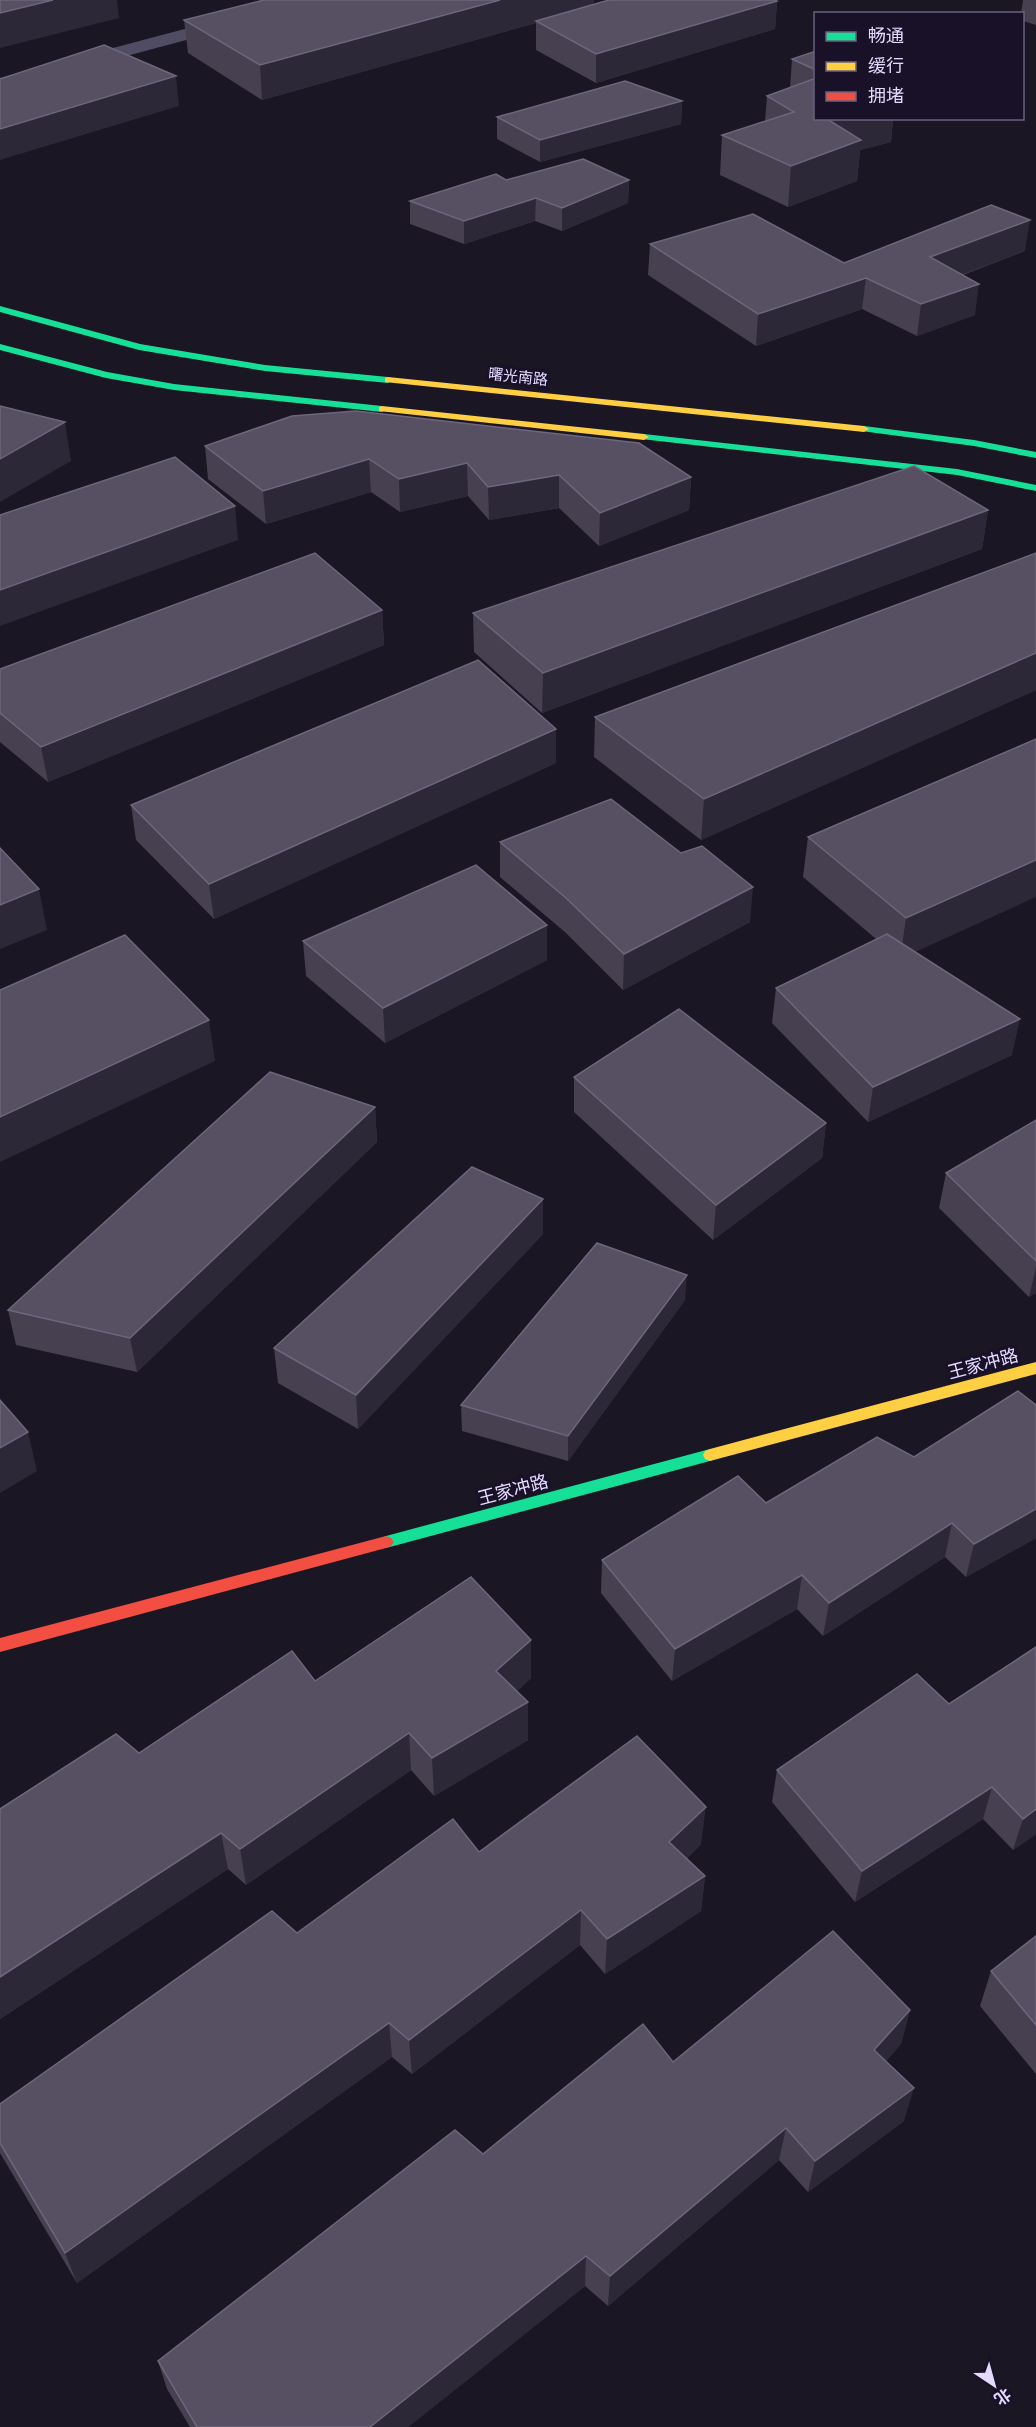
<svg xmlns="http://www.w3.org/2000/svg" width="1036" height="2427" font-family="'Varela Round','Noto Sans SC',sans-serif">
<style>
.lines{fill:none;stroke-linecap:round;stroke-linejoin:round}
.street{fill:#504c63;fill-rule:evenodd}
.fast{fill:#16e098;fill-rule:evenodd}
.slow{fill:#ffcf43;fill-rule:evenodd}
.jam{fill:#f24e42;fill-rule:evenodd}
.wall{fill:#464051}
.shaded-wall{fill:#2d2837}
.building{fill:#575063;stroke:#6d667c;stroke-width:1.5}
.labels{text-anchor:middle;stroke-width:6;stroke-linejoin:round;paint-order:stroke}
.far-street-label{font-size:15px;fill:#e3dafd;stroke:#181128}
.street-label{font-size:18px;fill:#e3dafd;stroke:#181128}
</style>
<rect width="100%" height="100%" fill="#1a1623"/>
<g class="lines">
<polygon class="street" points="294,0 323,0 320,4 0,90 0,78"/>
<g class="fast">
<polygon points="0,306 140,344 265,365 388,377 393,380 388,383 265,371 139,350 0,312"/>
<polygon points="0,344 107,372 174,384 382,406 387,409 382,412 174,390 106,378 0,350"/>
<polygon points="864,426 974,440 1036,452 1036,458 974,446 861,431 859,429"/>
<polygon points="644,434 957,469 1036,485 1036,491 957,475 641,439 641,435"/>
<polygon points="710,1449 715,1451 717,1455 715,1459 710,1461 386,1548 381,1546 378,1542 381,1538 386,1536"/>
</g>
<g class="slow">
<polygon points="388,377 864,426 869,429 864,432 385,382 385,378"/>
<polygon points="382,406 644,434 649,437 644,440 379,411 379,407"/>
<polygon points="1036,1362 1036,1374 710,1461 705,1459 703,1455 705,1451 710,1449"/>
</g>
<polygon class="jam" points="386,1536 391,1538 394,1542 391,1546 386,1548 0,1652 0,1638"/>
</g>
<g class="wall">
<polygon points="264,0 594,0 594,4 777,1 775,29 596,83 536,50 536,23 262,100 188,53 184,20"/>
<polygon points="1023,0 1036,0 1036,25 1023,21 1023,14 1021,14"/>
<polygon points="816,51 816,118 893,118 891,142 860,150 857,181 788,207 720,175 722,135 765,121 767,96 790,88 792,59"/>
<polygon points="682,101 681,124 540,162 497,139 497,117"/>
<polygon points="506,180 629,180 628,203 562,231 535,221 464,244 410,224 410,201"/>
<polygon points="650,244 844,263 1025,251 963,275 975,315 917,336 862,309 756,346 648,275"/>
<polygon points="205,446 691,477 689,510 599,546 559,508 489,520 468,496 400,512 371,492 266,524 208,479"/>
<polygon points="988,510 982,549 542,713 474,652 473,613"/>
<polygon points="1036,553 1036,690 701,840 594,757 595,717"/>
<polygon points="382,610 384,645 48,782 0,742 0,669"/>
<polygon points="1036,739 915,952 1012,1055 868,1122 772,1023 776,988 876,939 803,877 808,837"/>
<polygon points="556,763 214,919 136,840 131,805"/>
<polygon points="500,842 681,853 750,922 623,990 566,933 500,877"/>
<polygon points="303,941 547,960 385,1043 306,976"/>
<polygon points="574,1077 826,1123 822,1158 713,1240 574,1112"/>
<polygon points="375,1107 377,1142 137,1372 16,1345 8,1310"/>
<polygon points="1036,1120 1036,1293 1029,1297 939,1208 946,1173"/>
<polygon points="543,1234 358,1429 278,1383 274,1348"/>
<polygon points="685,1300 568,1461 462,1431 461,1405"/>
<polygon points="1036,1405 1036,1538 966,1577 945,1557 823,1636 797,1609 672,1681 601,1593 602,1560 766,1503 914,1457"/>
<polygon points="531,1640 531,1678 517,1691 528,1702 528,1740 434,1796 411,1770 246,1885 228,1869 0,2019 0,1809 315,1681"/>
<polygon points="1036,1647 1036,1834 1013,1850 983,1819 855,1902 772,1802 777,1770 949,1704"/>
<polygon points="701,1844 687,1858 705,1876 701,1911 605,1974 580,1945 412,2074 392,2057 77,2283 0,2153 0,2104 297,1933 479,1852"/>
<polygon points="1036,1936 1036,2074 980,2006 991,1971"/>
<polygon points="910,2010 901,2044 886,2061 904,2121 808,2192 779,2160 608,2306 585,2286 408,2427 190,2427 167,2389 158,2361 483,2154 673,2062"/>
</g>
<g class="shaded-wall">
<polygon points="53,0 117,0 119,18 0,48 0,13"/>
<polygon points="500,0 594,0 594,7 536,21 536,23 262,100 260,65"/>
<polygon points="777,1 775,29 596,83 596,54"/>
<polygon points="176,76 179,106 0,160 0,129"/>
<polygon points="682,101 681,124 540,162 540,140"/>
<polygon points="830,118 893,118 891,142 860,150 857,181 788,207 791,166 827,119"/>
<polygon points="629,180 628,203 562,231 562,208"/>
<polygon points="536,198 535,221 464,244 464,221"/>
<polygon points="1030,220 1025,251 926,288 930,257"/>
<polygon points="866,278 862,309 756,346 758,314"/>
<polygon points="979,284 975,315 917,336 921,304"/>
<polygon points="65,422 71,461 0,502 0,459"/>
<polygon points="369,459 371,492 266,524 263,491"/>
<polygon points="467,463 468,496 400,512 399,479"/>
<polygon points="559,475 559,508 489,520 488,487"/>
<polygon points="691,477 689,510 599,546 600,513"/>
<polygon points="235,506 238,540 0,626 0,590"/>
<polygon points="988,510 982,549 542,713 543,673"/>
<polygon points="382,610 384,645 48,782 41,747"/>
<polygon points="1036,653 1036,690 701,840 704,799"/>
<polygon points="556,729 556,763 214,919 209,884"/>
<polygon points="1036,860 1036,897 900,959 906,918"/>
<polygon points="753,887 750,922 623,990 624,954"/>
<polygon points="39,889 47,930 0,949 0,905"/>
<polygon points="547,925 547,960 385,1043 383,1008"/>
<polygon points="1020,1019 1012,1055 868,1122 873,1087"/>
<polygon points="209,1020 215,1061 0,1162 0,1117"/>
<polygon points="375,1107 377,1142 137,1372 130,1338"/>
<polygon points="826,1123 822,1158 713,1240 716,1205"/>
<polygon points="543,1199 543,1234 358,1429 356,1395"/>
<polygon points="1036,1267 1036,1293 1029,1297"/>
<polygon points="687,1275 685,1300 568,1461 568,1436"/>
<polygon points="28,1432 37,1471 0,1493 0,1448"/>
<polygon points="1036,1509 1036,1538 966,1577 974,1544"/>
<polygon points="952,1523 945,1557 823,1636 829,1603"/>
<polygon points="802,1575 797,1609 672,1681 675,1649"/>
<polygon points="531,1640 531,1678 497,1709 496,1671"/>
<polygon points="528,1702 528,1740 434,1796 432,1758"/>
<polygon points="409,1733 411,1770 246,1885 240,1849"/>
<polygon points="992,1787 983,1819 855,1902 862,1871"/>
<polygon points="706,1807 701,1844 666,1878 669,1842"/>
<polygon points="1036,1809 1036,1834 1013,1850 1023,1819"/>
<polygon points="221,1833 228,1869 0,2019 0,1977"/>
<polygon points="705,1876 701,1911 605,1974 607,1939"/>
<polygon points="581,1910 580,1945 412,2074 409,2040"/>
<polygon points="910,2010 901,2044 866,2084 874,2050"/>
<polygon points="389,2023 392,2057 77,2283 65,2253"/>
<polygon points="914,2088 904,2121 808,2192 815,2161"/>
<polygon points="786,2128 779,2160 608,2306 610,2276"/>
<polygon points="586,2256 585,2286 408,2427 370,2427"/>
</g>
<g class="building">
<polygon points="0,0 53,0 0,13"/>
<polygon points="264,0 500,0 260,65 184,20"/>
<polygon points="609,0 775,0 777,1 596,54 536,21"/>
<polygon points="104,45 176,76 0,129 0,79"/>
<polygon points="816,51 816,70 792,59"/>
<polygon points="816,78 816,118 830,118 827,119 861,140 791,166 722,135 794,112 767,96"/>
<polygon points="625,81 682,101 540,140 497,117"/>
<polygon points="583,159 629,180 562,208 536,198 464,221 410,201 496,174 506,180"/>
<polygon points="991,205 1030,220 930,257 979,284 921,304 866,278 758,314 650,244 753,214 844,263"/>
<polygon points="0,406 65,422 0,459"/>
<polygon points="356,411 639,443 691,477 600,513 559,475 488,487 467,463 399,479 369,459 263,491 205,446 292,416"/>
<polygon points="175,457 235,506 0,590 0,515"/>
<polygon points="914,466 988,510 543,673 473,613"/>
<polygon points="315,553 382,610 41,747 0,713 0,669"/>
<polygon points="1036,553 1036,653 704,799 595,717"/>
<polygon points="478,660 556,729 209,884 131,805"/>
<polygon points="1036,739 1036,860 906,918 808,837"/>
<polygon points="611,799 681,853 702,846 753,887 624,954 566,898 500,842"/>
<polygon points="0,848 39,889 0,905"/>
<polygon points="476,865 547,925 383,1008 303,941"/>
<polygon points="887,934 1020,1019 873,1087 776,988"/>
<polygon points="125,935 209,1020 0,1117 0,990"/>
<polygon points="679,1009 826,1123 716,1205 574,1077"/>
<polygon points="270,1072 375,1107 130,1338 8,1310"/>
<polygon points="1036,1120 1036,1261 946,1173"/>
<polygon points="472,1167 543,1199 356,1395 274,1348"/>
<polygon points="597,1243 687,1275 568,1436 461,1405"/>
<polygon points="1018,1391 1036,1405 1036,1509 974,1544 952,1523 829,1603 802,1575 675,1649 602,1560 738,1476 766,1503 877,1437 914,1457"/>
<polygon points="0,1400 28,1432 0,1448"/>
<polygon points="471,1577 531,1640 496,1671 528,1702 432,1758 409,1733 240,1849 221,1833 0,1977 0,1809 116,1734 139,1753 292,1651 315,1681"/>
<polygon points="1036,1647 1036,1809 1023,1819 992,1787 862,1871 777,1770 917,1674 949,1704"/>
<polygon points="637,1736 706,1807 669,1842 705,1876 607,1939 581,1910 409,2040 389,2023 65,2253 0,2143 0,2104 272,1911 297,1933 453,1819 479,1852"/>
<polygon points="833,1931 910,2010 874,2050 914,2088 815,2161 786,2128 610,2276 586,2256 370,2427 197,2427 158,2361 455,2130 483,2154 643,2024 673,2062"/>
<polygon points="1036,1936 1036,2025 991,1971"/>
</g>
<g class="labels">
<g class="far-street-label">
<text transform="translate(518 377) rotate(6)" y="5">曙光南路</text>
</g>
<g class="street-label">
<text transform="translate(983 1364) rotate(-15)" y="6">王家冲路</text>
<text transform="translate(513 1490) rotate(-15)" y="6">王家冲路</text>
</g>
</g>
<rect x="814" y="12" width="210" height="108" fill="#181128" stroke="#69617d" stroke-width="1.5"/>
<rect x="826" y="32" width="30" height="9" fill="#16e098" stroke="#69617d" stroke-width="1.5"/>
<text x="868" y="42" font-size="18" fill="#e3dafd">畅通</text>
<rect x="826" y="62" width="30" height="9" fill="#ffcf43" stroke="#69617d" stroke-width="1.5"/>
<text x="868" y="72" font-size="18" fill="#e3dafd">缓行</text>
<rect x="826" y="92" width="30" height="9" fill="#f24e42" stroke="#69617d" stroke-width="1.5"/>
<text x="868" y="102" font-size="18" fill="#e3dafd">拥堵</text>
<g transform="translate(994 2385) rotate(144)" stroke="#181128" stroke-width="4.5" paint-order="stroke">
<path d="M0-4.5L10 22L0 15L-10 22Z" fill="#e3dafd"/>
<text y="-9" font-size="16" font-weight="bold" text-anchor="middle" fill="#e3dafd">北</text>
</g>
</svg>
